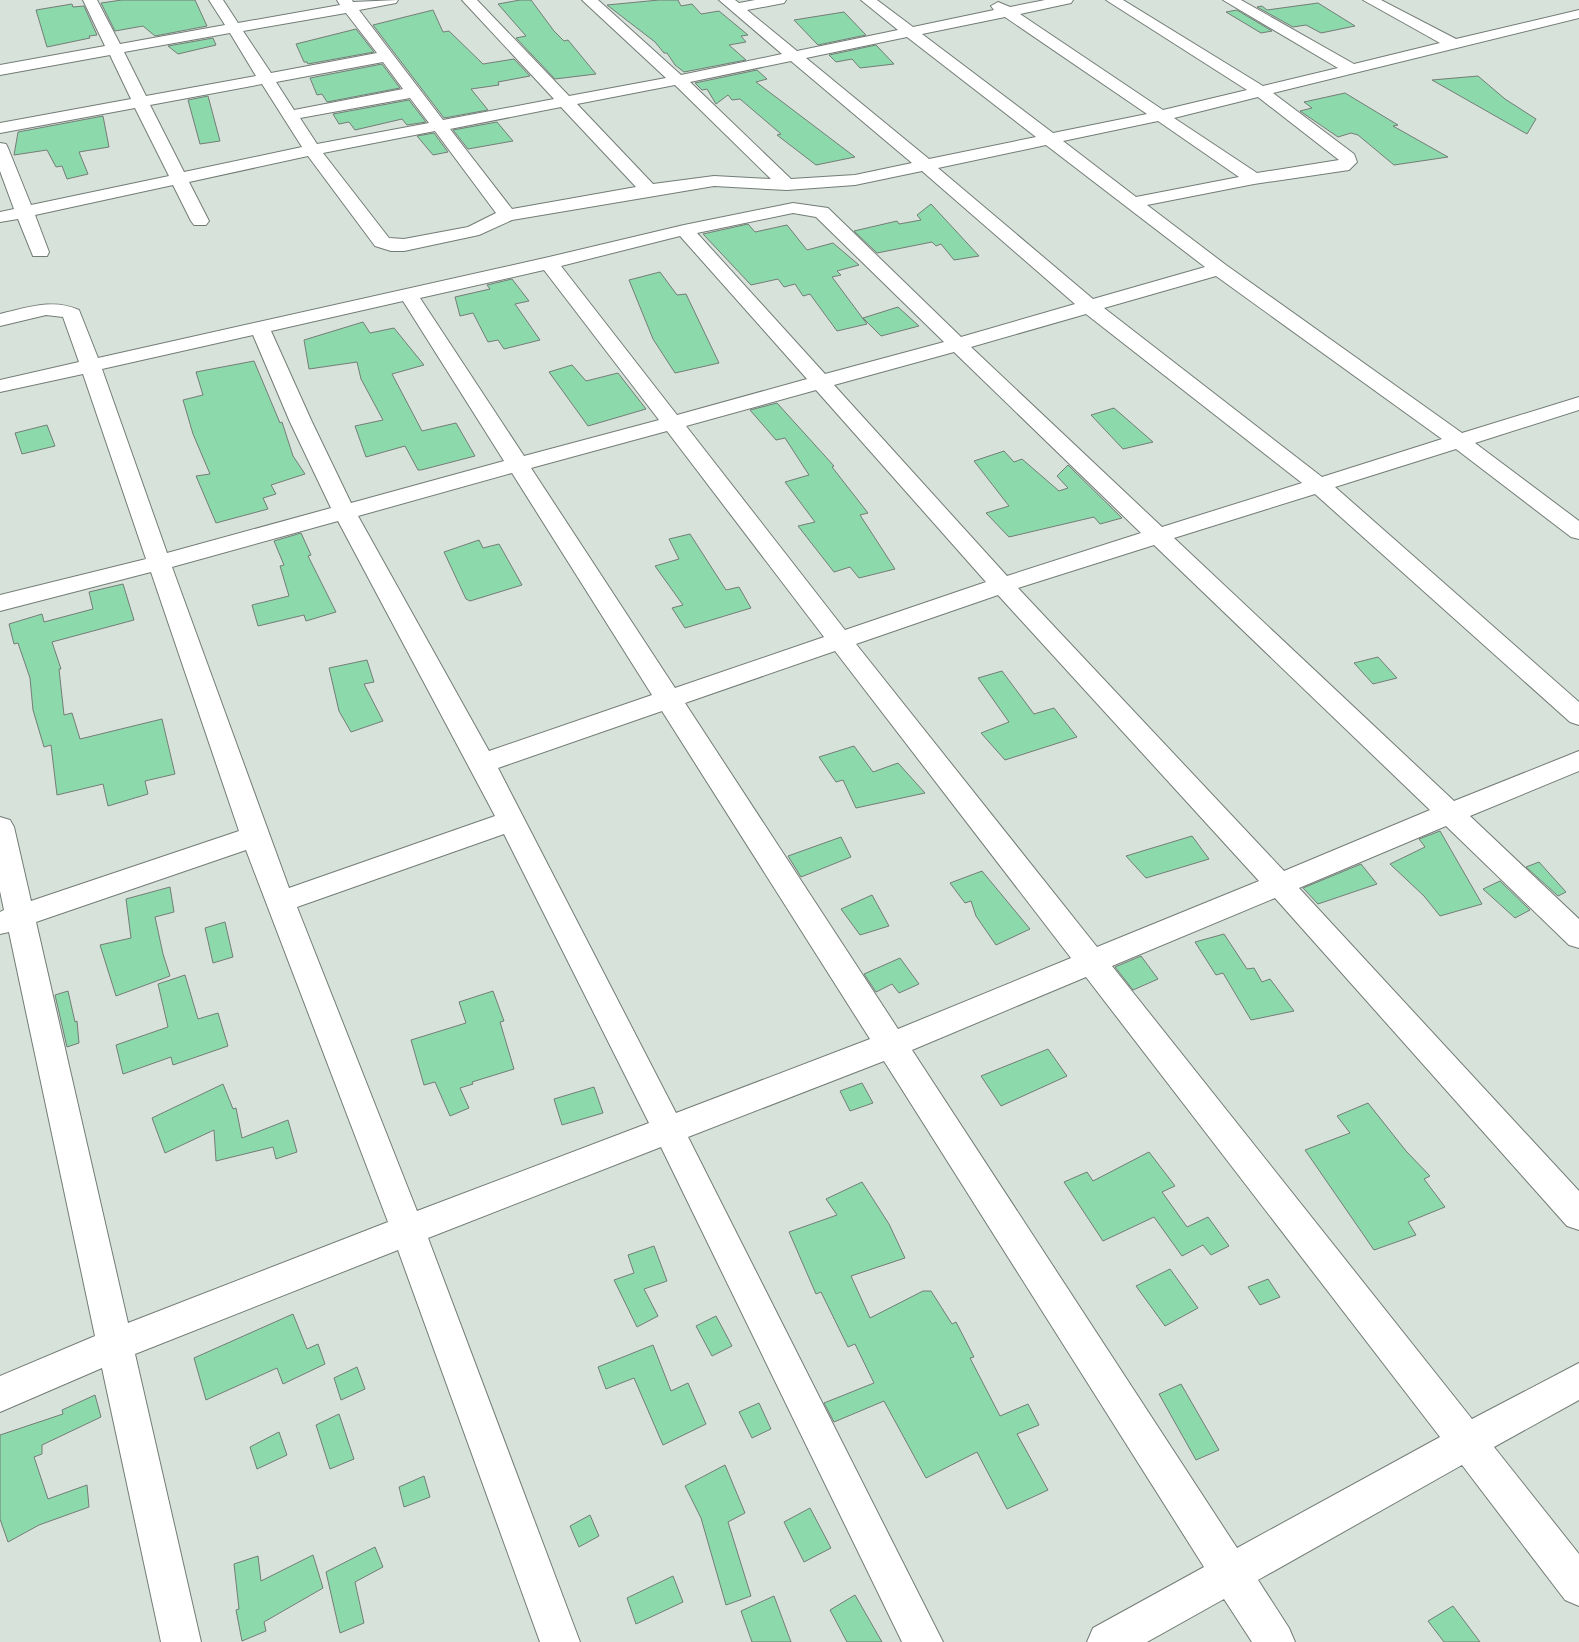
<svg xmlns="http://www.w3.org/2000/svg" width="1579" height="1642" font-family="Raleway,sans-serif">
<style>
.building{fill:#8cd9ab;stroke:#747d77}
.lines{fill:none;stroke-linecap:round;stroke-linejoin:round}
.street-casing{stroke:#737c76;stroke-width:2}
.street{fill:#fff;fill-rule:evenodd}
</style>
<rect width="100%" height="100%" fill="#d7e2db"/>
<g class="building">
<polygon points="122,0 195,0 207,26 155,36 143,26 115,31 101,3"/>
<polygon points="520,0 531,0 554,31 564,41 568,40 596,74 555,79 516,38 526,36 498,4"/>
<polygon points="659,0 678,0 681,6 692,4 701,14 719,11 748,35 741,36 746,42 729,45 746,60 684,72 675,65 667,53 664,53 655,42 607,5"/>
<polygon points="1318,3 1355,26 1321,33 1306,25 1293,27 1257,7 1262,6 1267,10"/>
<polygon points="72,4 73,7 84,6 97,35 89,36 90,38 47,47 36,10"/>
<polygon points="433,10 443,32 449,31 483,64 514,59 530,76 498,82 499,85 471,89 488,110 444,118 373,25"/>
<polygon points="1237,10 1272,31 1261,33 1226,12"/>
<polygon points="844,12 866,35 818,45 794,20"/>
<polygon points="356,29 374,52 308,64 307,62 304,62 296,44"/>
<polygon points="213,38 216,45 178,54 168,46"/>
<polygon points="876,45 894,64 860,68 852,59 836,62 829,55"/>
<polygon points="382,64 400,88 327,102 322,94 317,95 310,78"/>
<polygon points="757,70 767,79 756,82 855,157 816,165 777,135 781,134 740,99 732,100 728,95 716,104 707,89 702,90 695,83"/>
<polygon points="1478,76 1505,99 1536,119 1527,134 1432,80"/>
<polygon points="1345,93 1398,125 1393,126 1448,157 1394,165 1358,135 1351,133 1338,137 1300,111 1312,108 1304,102"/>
<polygon points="208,96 220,141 200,144 188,100"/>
<polygon points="409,100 426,122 407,125 402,119 355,130 349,122 339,124 333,114"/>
<polygon points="103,116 109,147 79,152 88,174 67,179 62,166 56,167 47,150 14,155 18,132"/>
<polygon points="497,122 513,141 468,149 453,130"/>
<polygon points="434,133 448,152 433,155 417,136"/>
<polygon points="931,204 979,256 954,260 941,244 936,246 932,242 877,253 854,231 897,221 899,224 921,220 917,215"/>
<polygon points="748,224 755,232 787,225 807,250 833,243 859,265 837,271 841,275 832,277 867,324 837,331 810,294 803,296 795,284 784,287 778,279 751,285 703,234"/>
<polygon points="660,272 677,295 686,294 719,363 675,373 653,339 629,280"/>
<polygon points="512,279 529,301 515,304 540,340 504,349 498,340 488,342 473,313 460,316 455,297 490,289 487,285"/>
<polygon points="898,307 919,326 881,336 863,318"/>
<polygon points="363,322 370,333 394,328 424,365 392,374 422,431 456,423 475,456 421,470 418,470 405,446 366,457 355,426 383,420 361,379 357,362 309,369 304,340"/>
<polygon points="254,361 280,423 282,422 293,456 305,474 271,485 276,494 263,498 268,509 216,523 196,476 210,474 193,434 183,400 203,395 196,372"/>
<polygon points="572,365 586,381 618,373 646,409 588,426 549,372"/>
<polygon points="777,403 834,466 832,467 868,513 860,515 895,569 859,578 850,567 834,572 798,526 815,522 785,482 809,475 785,438 776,440 750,410"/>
<polygon points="1114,408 1153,442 1123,449 1091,415"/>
<polygon points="47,425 55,446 22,454 15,433"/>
<polygon points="1004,451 1014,462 1022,459 1059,491 1068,488 1057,476 1068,465 1122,518 1100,524 1094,517 1009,537 986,513 1009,506 974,461"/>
<polygon points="301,533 311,555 308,556 336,612 306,621 304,615 258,626 252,605 289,596 280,566 284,565 274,541"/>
<polygon points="690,534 726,590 739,587 751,608 685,628 672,608 683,605 655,566 679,559 669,539"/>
<polygon points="479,540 483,548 499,544 522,585 470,601 466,599 444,552"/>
<polygon points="123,584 134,620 52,642 61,669 59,669 64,715 72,713 80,739 162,719 175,774 145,781 148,794 108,806 103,784 57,795 51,745 44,747 33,710 30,678 18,643 14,644 9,624 42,614 44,622 93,609 89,592"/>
<polygon points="1378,657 1397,678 1373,684 1354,663"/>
<polygon points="367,660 374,682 364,684 383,721 351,732 339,711 329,668"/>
<polygon points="1002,671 1034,714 1054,708 1077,737 1005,760 981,733 1009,722 978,678"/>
<polygon points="854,746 873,772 898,763 925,793 856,808 843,780 836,782 819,757"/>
<polygon points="1440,831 1482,904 1440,916 1424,896 1390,864 1425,847 1419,839"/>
<polygon points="1192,836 1209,859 1146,878 1126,856"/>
<polygon points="841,837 851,857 801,877 788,856"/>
<polygon points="1539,862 1566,892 1558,896 1526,867"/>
<polygon points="1361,864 1377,884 1318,904 1303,888"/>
<polygon points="982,871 1030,929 996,945 976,916 971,901 965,903 950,883"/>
<polygon points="1500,881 1530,910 1515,918 1483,889"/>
<polygon points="170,887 174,912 155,917 163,954 170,976 116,996 100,945 131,938 126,899"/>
<polygon points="872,895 889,926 860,935 841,909"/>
<polygon points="225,922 233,957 213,963 205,928"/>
<polygon points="1224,934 1247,969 1254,968 1262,982 1270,979 1294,1011 1251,1020 1223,973 1216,975 1195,942"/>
<polygon points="1141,956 1158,979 1133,990 1115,967"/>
<polygon points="900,958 919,984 899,993 892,984 876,992 864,974"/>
<polygon points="185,975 198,1019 218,1013 228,1046 173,1065 171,1057 123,1074 116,1045 168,1027 158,984"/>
<polygon points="68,991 75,1022 77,1021 79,1043 67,1047 55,995"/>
<polygon points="493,991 504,1021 500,1022 514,1069 472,1082 473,1084 460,1088 469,1108 450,1116 435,1082 424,1085 411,1040 466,1023 459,1002"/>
<polygon points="1048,1049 1067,1076 1001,1106 981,1076"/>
<polygon points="862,1083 873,1103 850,1111 840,1091"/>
<polygon points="223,1084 233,1109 236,1108 242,1138 288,1120 297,1152 276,1159 273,1147 216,1161 214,1130 165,1153 152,1118"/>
<polygon points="594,1087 603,1113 562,1125 554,1099"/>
<polygon points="1368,1103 1406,1151 1430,1176 1424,1179 1445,1207 1408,1222 1416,1235 1374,1250 1305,1150 1350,1133 1337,1116"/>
<polygon points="1149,1152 1175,1186 1162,1192 1187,1227 1208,1217 1229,1246 1211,1255 1203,1245 1182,1256 1154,1217 1103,1241 1064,1182 1087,1172 1093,1181"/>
<polygon points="862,1182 889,1224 905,1258 851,1276 870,1318 923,1291 931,1291 952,1324 956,1322 974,1357 970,1358 1000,1416 1028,1404 1039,1425 1017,1434 1048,1490 1007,1509 977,1452 926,1478 884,1401 834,1422 824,1403 874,1383 855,1344 848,1347 821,1292 816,1294 789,1232 837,1215 826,1199"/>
<polygon points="654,1246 667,1281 644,1289 658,1316 637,1327 614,1280 634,1273 628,1255"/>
<polygon points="1170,1269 1198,1308 1165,1326 1136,1286"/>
<polygon points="1268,1279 1280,1297 1260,1305 1248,1287"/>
<polygon points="293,1314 307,1349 318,1344 325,1364 283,1384 277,1368 206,1400 194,1358"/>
<polygon points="716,1316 732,1346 712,1356 696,1326"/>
<polygon points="653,1345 671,1391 688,1383 706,1424 663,1445 634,1378 606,1389 598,1367"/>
<polygon points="357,1367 365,1389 341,1400 334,1378"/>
<polygon points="1181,1384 1219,1450 1196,1460 1159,1394"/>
<polygon points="95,1395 101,1417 42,1445 42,1454 34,1457 48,1499 87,1485 89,1507 39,1525 8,1542 0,1519 0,1435 63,1414 62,1410"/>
<polygon points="759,1403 771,1429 752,1438 739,1412"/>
<polygon points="339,1414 354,1459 330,1469 316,1425"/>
<polygon points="279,1432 287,1455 257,1469 250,1447"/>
<polygon points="725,1465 745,1513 728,1522 751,1596 726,1605 701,1518 685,1486"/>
<polygon points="424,1476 430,1497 404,1507 399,1487"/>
<polygon points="810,1508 831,1548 804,1562 784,1522"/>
<polygon points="590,1515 599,1536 579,1547 570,1526"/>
<polygon points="375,1547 383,1567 355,1582 364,1623 340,1633 326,1572"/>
<polygon points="313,1555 323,1588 264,1622 266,1631 242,1641 236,1610 239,1609 234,1564 258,1556 261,1581"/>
<polygon points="673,1576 683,1602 636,1624 627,1598"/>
<polygon points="855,1595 882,1642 847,1642 830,1610"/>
<polygon points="774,1596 791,1642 752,1642 741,1611"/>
<polygon points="1453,1606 1480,1642 1444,1642 1428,1621"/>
</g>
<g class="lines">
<g class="street-casing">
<path id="street" d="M83,0H97L120,44L225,25L209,0H223L238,23L340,5L337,0H352L353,2L398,0L396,3L359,10L443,120L554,99L462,0H477L569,96L666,78L582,0H598L681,75L782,54L719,0H735L739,3L755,0H786L784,3L747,10L797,51L898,30L861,0H877L913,27L994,10L991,6L998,2L1010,7L1045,0H1073L1071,3L1020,14L1163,110L1247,90L1106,0H1123L1263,86L1338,68L1223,0H1241L1354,64L1440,43L1363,0H1381L1456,39L1579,10V18L1273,93L1354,154L1357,162L1349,170L1254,184L1147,205L1226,265L1462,433L1579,397V410L1475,443L1579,521V539L1571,537L1456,449L1335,487L1579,702V725L1570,722L1315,494L1174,538L1454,801L1579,751V771L1470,816L1579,919V948L1569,945L1446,826L1299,888L1579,1191V1230L1567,1226L1275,898L1112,966L1472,1419L1579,1363V1400L1494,1447L1579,1554V1606L1565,1600L1462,1465L1258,1580L1289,1628L1295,1642H1252L1224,1599L1147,1642H1087L1093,1628L1204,1567L884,1061L688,1137L943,1642H902L661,1147L428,1238L580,1642H540L398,1250L135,1354L201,1642H161L102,1368L0,1412V1376L95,1336L9,932L0,934V912L4,910L0,891V817L10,820L14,827L31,901L239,831L151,572L0,611V595L146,559L83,374L0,392V380L79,362L63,317L46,315L0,326V314C27,308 52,298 79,310L98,358L549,257L684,225L793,203L828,208L961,337L1075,304L922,171L855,185L787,190L714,186L512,220L479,235L404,251H391L375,246L308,156L189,182L209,221L206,225H194L191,221L173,185L35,215L49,252L47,256H33L18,219L0,222V212L14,209L0,171V143L6,144L8,148L31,205L169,176L135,108L0,133V123L131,99L110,55L0,75V65L105,46ZM346,13L377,53L271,73L243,31ZM1005,17L1147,114L1053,133L922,34ZM230,33L256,76L146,96L124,52ZM907,37L1036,137L929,159L806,58ZM791,61L912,163L855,175L791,179L690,82ZM383,62L403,89L294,110L276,82ZM262,84L302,147L184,172L150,105ZM675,85L771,179L714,176L653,184L577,104ZM1258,97L1339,160L1257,173L1174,118ZM410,98L429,123L317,144L300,118ZM561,107L636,187L512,209L450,129ZM1158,121L1239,177L1136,197L1063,141ZM435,131L496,213L468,227L404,239L389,238L323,153ZM1046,145L1205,267L1093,299L938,168ZM793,213L816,217L944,342L825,374L697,233ZM680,236L807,379L677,415L561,266ZM544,270L659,420L524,456L420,298ZM1216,276L1442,439L1322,477L1104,308ZM403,301L504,461L351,503L312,422L271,331ZM1086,314L1302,483L1162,527L971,347ZM253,335L290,422L331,508L167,553L102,369ZM954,352L1141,533L1007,576L834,385ZM816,390L986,582L845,630L686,426ZM667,431L824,637L675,688L531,468ZM512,473L652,695L489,751L358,516ZM338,521L495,816L289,888L172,567ZM1154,545L1430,810L1284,871L1018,588ZM998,595L1259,881L1097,947L856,644ZM835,651L1071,958L898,1029L685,703ZM662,711L870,1039L676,1113L498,768ZM504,834L649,1123L417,1211L297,907ZM246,850L388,1222L128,1323L36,922ZM1086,977L1440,1437L1237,1548L912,1050Z"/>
</g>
<use href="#street" class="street"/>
</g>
</svg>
